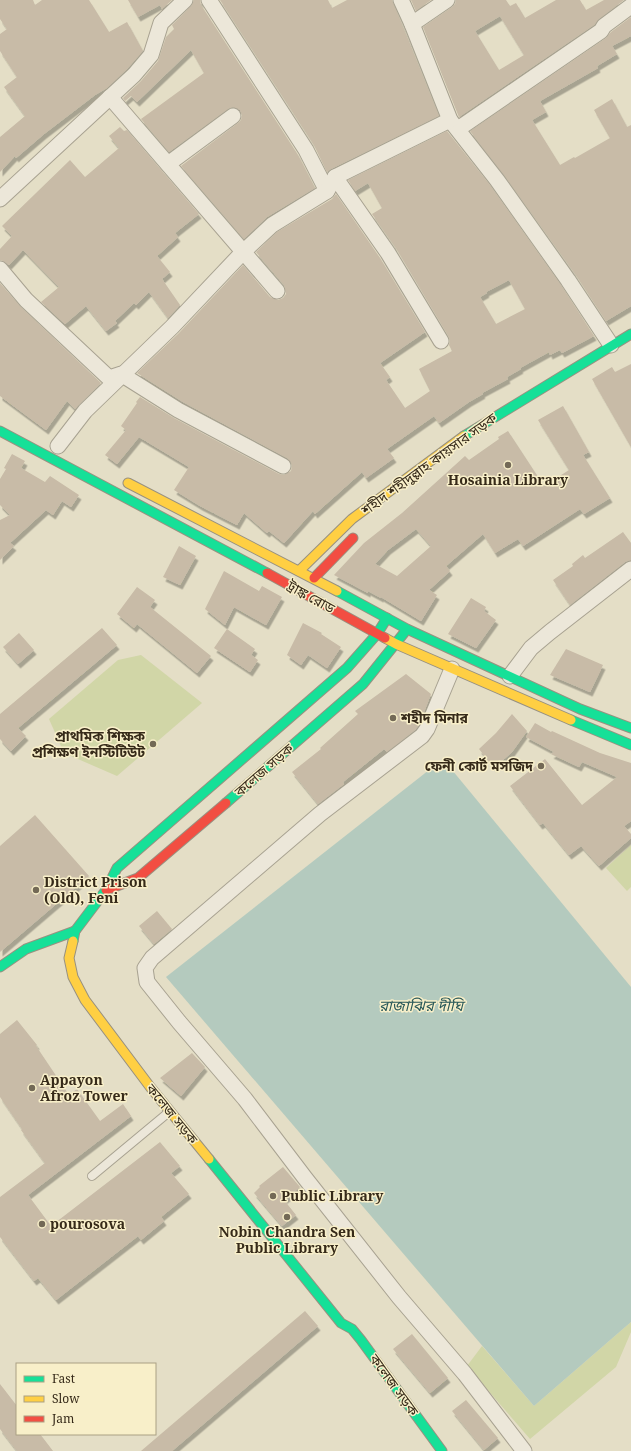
<svg xmlns="http://www.w3.org/2000/svg" width="631" height="1451" font-family="'Noto Serif','Noto Sans Bengali',serif">
<style>
.green{fill:#d1d6a7}
.water{fill:#b4cabe}
.building{fill:#c8bba7;fill-rule:evenodd;filter:url(#shadow)}
.lines{fill:none;stroke-linecap:round;stroke-linejoin:round}
.lane-casing{stroke:#a8a291;stroke-width:10}
.street-casing{stroke:#a8a291;stroke-width:17}
.fast-casing{stroke:#989180;stroke-width:11}
.slow-casing{stroke:#989180;stroke-width:11}
.jam-casing{stroke:#989180;stroke-width:11}
.lane{stroke:#ece7d9;stroke-width:8}
.street{stroke:#ece7d9;stroke-width:15}
.fast{stroke:#16e098;stroke-width:9}
.slow{stroke:#ffcf43;stroke-width:9}
.jam{stroke:#f24e42;stroke-width:9}
.poi-dot{fill:#736956;stroke:#f8efc9;stroke-width:1.5}
.labels{text-anchor:middle;stroke-width:3;stroke-linejoin:round;paint-order:stroke}
.street-label{font-size:14px;fill:#362a19;stroke:#f8efc9}
.poi-label{font-size:14px;font-weight:bold;fill:#362a19;stroke:#f8efc9;text-anchor:start}
.water-label{font-size:15px;font-style:italic;fill:#275758;stroke:#f8efc9}
</style>
<defs>
<filter id="shadow"><feDropShadow dx="2.5" dy="4.5" stdDeviation="0" flood-color="#0004"/></filter>
</defs>
<rect width="100%" height="100%" fill="#e4dec6"/>
<g class="green">
<polygon points="141,655 202,703 117,776 64,753 49,719 118,660"/>
<polygon points="631,845 631,887 627,891 606,868"/>
<polygon points="631,1322 631,1332 616,1367 530,1439 467,1366 482,1346 534,1406"/>
</g>
<polygon class="water" points="443,759 631,987 631,1322 534,1406 166,977"/>
<g class="building">
<polygon points="0,0 33,0 35,5 42,0 89,0 109,32 127,22 143,51 127,69 107,88 95,95 44,134 16,158 15,156 0,172 0,137 25,116 4,87 17,77 0,51 0,34 7,29 0,19"/>
<polygon points="128,0 172,0 162,9 160,5 138,17"/>
<polygon points="194,0 200,0 201,5 298,155 315,188 267,217 244,239 181,166 238,123 241,120 242,115 240,110 232,107 228,109 169,152 141,119 204,73 191,50 137,102 131,96 125,101 123,98 141,81 158,61 166,37 174,29 172,25 191,6"/>
<polygon points="220,0 328,0 332,8 347,0 392,0 439,116 331,169 327,172 314,145"/>
<polygon points="411,0 431,0 416,11"/>
<path d="M456,0H506L510,6L516,3L525,18L556,0H580L586,10L604,0H624L599,19L594,25L459,117L423,27L452,7L455,4ZM500,16L524,55L499,70L475,31Z"/>
<polygon points="631,17 631,36 612,46 617,54 597,66 598,68 540,101 546,112 532,120 560,165 574,157 575,158 610,138 594,110 612,99 627,127 631,125 631,306 606,321 576,275 504,175 470,131 606,38 611,32"/>
<polygon points="120,127 124,131 127,130 199,214 175,233 178,237 157,256 170,272 162,279 180,305 168,318 149,292 136,305 134,303 115,321 117,323 106,331 86,306 65,324 41,302 59,287 23,250 9,265 3,261 0,260 0,249 12,236 2,226 70,160 85,177 119,148 109,136"/>
<path d="M447,131L490,185L561,285L594,336L562,353L560,350L550,355L549,352L520,368L521,369L507,377L508,379L482,393L483,394L469,402L439,423L434,416L387,449L394,458L366,478L362,472L315,514L313,511L284,543L269,531L267,533L244,513L237,525L200,506L174,490L189,467L139,437L117,464L105,455L126,430L121,426L137,403L136,402L140,397L174,418L279,474L284,475L291,471L292,465L290,461L287,458L183,402L137,373L179,333L243,265L270,297L278,300L283,298L286,294L284,285L256,252L277,232L332,199L336,194L380,258L425,332L380,363L390,377L386,380L405,408L430,391L419,369L452,351L449,345L450,341L449,337L396,248L372,214L382,208L368,183L355,191L348,180ZM509,280L525,309L496,324L480,297L487,293L486,292Z"/>
<polygon points="0,283 20,306 101,383 75,409 67,401 46,430 0,396"/>
<polygon points="631,364 631,447 592,379 612,367 615,372"/>
<path d="M563,406L589,452L583,455L610,498L584,514L580,509L523,546L518,539L495,553L483,534L446,566L450,571L429,590L437,595L421,621L381,597V598L368,591V593L334,575L364,543L402,513L465,456L469,460L499,439L498,437L508,431L544,486L569,470L538,420ZM416,529L431,546L397,576L375,564L388,550Z"/>
<polygon points="12,454 25,461 21,468 45,482 50,476 79,495 71,507 62,501 53,515 46,510 10,543 14,546 0,560 0,520 10,515 0,505 0,479 6,469 4,468"/>
<polygon points="623,532 631,543 631,560 625,562 570,605 553,580 573,566 572,564 583,555 585,558"/>
<polygon points="179,546 196,556 180,585 163,577"/>
<polygon points="224,571 259,591 262,586 282,597 266,625 234,607 225,625 205,609"/>
<polygon points="137,587 155,600 150,607 211,656 197,673 137,624 134,628 117,614"/>
<polygon points="471,598 486,607 484,611 496,620 476,648 448,634"/>
<polygon points="303,623 322,633 321,634 341,647 327,668 308,655 301,665 287,655"/>
<polygon points="102,628 117,645 18,728 26,736 11,751 0,739 0,714"/>
<polygon points="227,629 255,649 251,655 258,660 250,672 214,648"/>
<polygon points="19,633 34,650 18,664 3,647"/>
<polygon points="566,649 603,665 590,692 550,675"/>
<polygon points="406,674 431,694 419,725 415,730 387,752 384,749 343,782 344,784 318,804 292,772 321,749 320,748 358,714 355,711"/>
<polygon points="512,714 527,731 512,752 494,768 479,749 496,733"/>
<polygon points="535,723 551,732 552,731 600,753 631,763 631,821 624,826 631,834 631,838 599,866 581,846 569,855 543,823 540,825 510,786 545,759 582,805 617,777 582,762 579,767 551,754 554,752 526,737"/>
<polygon points="35,815 89,876 0,952 0,846"/>
<polygon points="157,911 172,929 154,944 139,926"/>
<polygon points="17,1020 37,1045 36,1046 69,1095 77,1089 100,1121 123,1104 131,1116 28,1195 51,1226 160,1142 180,1166 171,1173 189,1194 161,1217 164,1221 141,1240 138,1236 56,1300 38,1278 34,1281 0,1237 0,1197 45,1163 21,1130 22,1129 0,1097 0,1034"/>
<polygon points="192,1053 205,1067 181,1096 160,1078"/>
<polygon points="283,1167 300,1187 284,1200 296,1215 282,1226 254,1193 260,1187 259,1186"/>
<polygon points="305,1311 318,1326 172,1451 141,1451"/>
<polygon points="412,1334 448,1378 430,1393 393,1349"/>
<polygon points="0,1384 17,1406 17,1434 40,1434 53,1451 17,1451 0,1429"/>
<polygon points="466,1400 498,1438 484,1450 452,1411"/>
</g>
<g class="lines">
<g class="lane-casing">
<polyline id="lane" points="92,1176 169,1112"/>
</g>
<g class="street-casing">
<g id="street">
<polyline points="209,0 306,150 327,191"/>
<polyline points="401,0 412,24 450,120 497,180 568,280 611,345"/>
<polyline points="412,24 447,0"/>
<polyline points="110,97 277,291"/>
<polyline points="458,129 601,31 604,26 631,6"/>
<polyline points="168,164 233,116"/>
<polyline points="335,177 388,253 441,341"/>
<polyline points="0,199 134,75 151,55 161,23 185,0"/>
<polyline points="0,269 26,300 109,378 121,374 178,410 283,466"/>
<polyline points="58,446 85,411 172,327 243,252 272,225 327,191 335,177 450,120"/>
<polyline points="452,669 427,729 422,736 320,814 152,958 145,968 147,982 179,1022 245,1099 305,1178 399,1297 465,1374 524,1451"/>
<polyline points="510,676 531,648 550,632 631,569"/>
</g>
</g>
<g class="fast-casing">
<g id="fast">
<polyline points="0,431 267,573"/>
<polyline points="464,436 631,334"/>
<polyline points="337,591 407,629 580,709 631,728"/>
<polyline points="571,720 631,745"/>
<polyline points="226,803 363,684 404,633"/>
<polyline points="73,941 75,931 106,890 117,868 347,668 377,634 387,618"/>
<polyline points="0,967 26,949 75,931"/>
<polyline points="209,1159 341,1323 352,1329 361,1340 442,1451"/>
</g>
</g>
<g class="slow-casing">
<g id="slow">
<polyline points="128,483 337,591"/>
<polyline points="299,571 352,519 464,436"/>
<polyline points="385,638 396,644 571,720"/>
<polyline points="73,941 69,958 73,977 85,1000 151,1088 209,1159"/>
</g>
</g>
<g class="jam-casing">
<g id="jam">
<polyline points="267,573 385,638"/>
<polyline points="314,578 353,538"/>
<polyline points="106,890 138,878 226,803"/>
</g>
</g>
<use href="#lane" class="lane"/>
<use href="#street" class="street"/>
<use href="#fast" class="fast"/>
<use href="#slow" class="slow"/>
<use href="#jam" class="jam"/>
</g>
<g class="poi-dot">
<circle cx="508" cy="465" r="4"/>
<circle cx="393" cy="718" r="4"/>
<circle cx="153" cy="744" r="4"/>
<circle cx="541" cy="766" r="4"/>
<circle cx="36" cy="890" r="4"/>
<circle cx="32" cy="1088" r="4"/>
<circle cx="273" cy="1196" r="4"/>
<circle cx="287" cy="1217" r="4"/>
<circle cx="42" cy="1224" r="4"/>
</g>
<g class="labels">
<g class="street-label">
<text transform="translate(429 464) rotate(-36)" y="5">শহীদ শহীদুল্লাহ কায়সার সড়ক</text>
<text transform="translate(311 597) rotate(29)" y="5">ট্রাঙ্ক রোড</text>
<text transform="translate(264 770) rotate(-41)" y="5">কলেজ সড়ক</text>
<text transform="translate(172 1114) rotate(51)" y="5">কলেজ সড়ক</text>
<text transform="translate(394 1385) rotate(54)" y="5">কলেজ সড়ক</text>
</g>
<g class="poi-label">
<text x="508" y="485" text-anchor="middle">Hosainia Library</text>
<text x="401" y="723">শহীদ মিনার</text>
<text x="145" y="741" text-anchor="end">প্রাথমিক শিক্ষক<tspan x="145" dy="16">প্রশিক্ষণ ইনস্টিটিউট</tspan></text>
<text x="533" y="771" text-anchor="end">ফেনী কোর্ট মসজিদ</text>
<text x="44" y="887">District Prison<tspan x="44" dy="16">(Old), Feni</tspan></text>
<text x="40" y="1085">Appayon<tspan x="40" dy="16">Afroz Tower</tspan></text>
<text x="281" y="1201">Public Library</text>
<text x="50" y="1229">pourosova</text>
<text x="287" y="1237" text-anchor="middle">Nobin Chandra Sen<tspan x="287" dy="16">Public Library</tspan></text>
</g>
<g class="water-label">
<text x="421" y="1011">রাজাঝির দীঘি</text>
</g>
</g>
<rect x="16" y="1363" width="140" height="72" fill="#f8efc9" stroke="#aaa083"/>
<rect x="24" y="1376" width="20" height="6" fill="#16e098" stroke="#aaa083"/>
<text x="52" y="1383" font-size="12" fill="#362a19">Fast</text>
<rect x="24" y="1396" width="20" height="6" fill="#ffcf43" stroke="#aaa083"/>
<text x="52" y="1403" font-size="12" fill="#362a19">Slow</text>
<rect x="24" y="1416" width="20" height="6" fill="#f24e42" stroke="#aaa083"/>
<text x="52" y="1423" font-size="12" fill="#362a19">Jam</text>
</svg>
